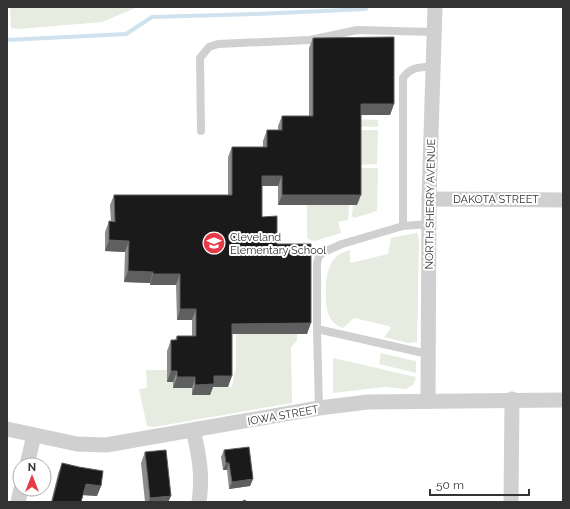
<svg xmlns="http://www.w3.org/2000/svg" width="570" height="509" font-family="Raleway,sans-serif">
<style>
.green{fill:#e6ecdf}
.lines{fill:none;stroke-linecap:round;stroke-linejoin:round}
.stream{stroke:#cfe2ee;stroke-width:4}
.lane{stroke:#d0d0d0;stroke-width:8}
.street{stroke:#d0d0d0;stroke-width:15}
.wall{fill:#8c8c8c}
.shaded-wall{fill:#5f5f5f}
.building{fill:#1a1a1a;stroke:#5f5f5f}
.labels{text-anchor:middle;stroke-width:4;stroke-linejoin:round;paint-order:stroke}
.street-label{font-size:11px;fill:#333;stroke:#fff}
.poi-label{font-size:11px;fill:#333;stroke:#fff;text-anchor:start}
</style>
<rect width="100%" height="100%" fill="#fff"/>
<g class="green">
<polygon points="10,7 138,7 102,22 19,29 11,28"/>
<polygon points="349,119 378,120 378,127 349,126"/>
<polygon points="357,130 378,130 377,164 357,165"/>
<polygon points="357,168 378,168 377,211 354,218 352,216 353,205 357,205"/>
<polygon points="307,205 349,205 348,220 338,222 341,233 315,241 308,239 307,236"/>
<path d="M416,233H418L419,243L417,342L409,343L384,337L391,328L389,326L354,318L343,328C326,322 326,307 326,292C326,273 329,255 350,250V263L388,254L391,238Z"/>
<polygon points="236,334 297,334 297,341 291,347 292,403 154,427 147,426 139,389 147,388 146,370 167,370 167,382 173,382 173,388 232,387 235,370 236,370"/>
<polygon points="381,353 415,361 416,362 416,373 379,364"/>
<polygon points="333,358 416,377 413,385 406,389 385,387 333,393"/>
</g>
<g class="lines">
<polyline class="stream" points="7,40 126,34 152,17 258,14 366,9"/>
<g class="lane">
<polyline points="201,131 200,58 209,47 218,44 310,40 357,30 434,32"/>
<path d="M403,226V78C411,66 420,68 433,66"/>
<polyline points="317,329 319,408"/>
<polyline points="428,354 317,329 317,263 319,256 324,252 342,244 403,226 429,224"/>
</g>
<g class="street">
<polyline points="429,199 563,200"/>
<polyline points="428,401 429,199 435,7"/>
<polyline points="7,429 77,444 106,445 319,408 368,402 563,400"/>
<path d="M193,430C199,454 203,477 199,502"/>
<polyline points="27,465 34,435"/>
<polyline points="18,502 21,489"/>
<polyline points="511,502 512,399"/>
</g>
</g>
<g class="wall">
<polygon points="313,38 394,104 390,115 361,115 357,205 278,205 278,186 262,186 262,217 277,244 307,334 232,334 228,387 213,387 210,395 192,395 192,388 173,388 173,382 167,382 167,351 171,340 175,340 177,336 192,336 192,320 177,320 176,285 150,285 150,283 124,282 125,252 105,251 105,232 109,221 111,222 110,205 114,195 228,195 228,157 232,147 263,147 263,141 267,130 278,130 278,126 282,116 309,116 309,48"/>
<polygon points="224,450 253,479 250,486 229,489 227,470 223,470 221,457"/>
<polygon points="145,452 171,496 168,502 145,502 141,463"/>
<polygon points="62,463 101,486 97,496 83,495 81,502 51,502 58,474"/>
</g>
<g class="shaded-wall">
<polygon points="361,104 394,104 390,115 357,115"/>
<polygon points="262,176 282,176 278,186 258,186"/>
<polygon points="282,195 361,195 357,205 278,205"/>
<polygon points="109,240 129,241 125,252 105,251"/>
<polygon points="128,271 153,272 150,283 124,282"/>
<polygon points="153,274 180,274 176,285 150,285"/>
<polygon points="180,309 196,309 192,320 177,320"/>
<polygon points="311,323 307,334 228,334 232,324"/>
<polygon points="171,371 177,371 173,382 167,382"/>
<polygon points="214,376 232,376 228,387 213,387 210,395 192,395 195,385"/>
<polygon points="177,377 195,377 192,388 173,388"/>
<polygon points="226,463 229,463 227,470 223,470"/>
<polygon points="253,479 250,486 229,489 232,482"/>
<polygon points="86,484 101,486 97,496 82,495"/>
<polygon points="171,496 168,502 148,502 150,498"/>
</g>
<g class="building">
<polygon points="394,37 394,104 361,104 361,195 282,195 282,176 262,176 262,217 277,216 277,244 311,244 311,323 232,324 232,376 214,376 214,384 195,385 195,377 177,377 177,371 171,371 171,340 177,340 177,336 196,336 196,309 180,309 180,274 153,274 153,272 128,271 129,241 109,240 109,221 115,222 114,195 232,195 232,147 267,147 267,130 282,130 282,116 313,116 313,38"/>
<polygon points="249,447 253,479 232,482 229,463 226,463 224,450"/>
<polygon points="166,450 171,496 150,498 145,452"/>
<polygon points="62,463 79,467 103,471 101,486 86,484 81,502 52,502"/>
<polygon points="245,500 246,502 241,502"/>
</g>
<defs>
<g id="school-disc" transform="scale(1.15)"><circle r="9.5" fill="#e63946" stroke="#fff"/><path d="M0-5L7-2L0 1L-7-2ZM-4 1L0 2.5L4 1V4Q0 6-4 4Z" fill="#fff"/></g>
</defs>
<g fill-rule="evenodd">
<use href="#school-disc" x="214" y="243"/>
</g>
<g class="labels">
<g class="street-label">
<text x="496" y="203">DAKOTA STREET</text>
<text transform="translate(430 204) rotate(-89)" y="4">NORTH SHERRY AVENUE</text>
<text transform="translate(283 415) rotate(-10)" y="4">IOWA STREET</text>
</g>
<g class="poi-label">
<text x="230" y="241">Cleveland<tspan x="230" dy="13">Elementary School</tspan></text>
</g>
</g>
<rect width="570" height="509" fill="none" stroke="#333333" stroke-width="16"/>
<g transform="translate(32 477)"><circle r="19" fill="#ffffff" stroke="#adadad"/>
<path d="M0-3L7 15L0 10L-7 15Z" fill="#e63946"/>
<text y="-6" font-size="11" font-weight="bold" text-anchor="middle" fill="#333333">N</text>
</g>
<path d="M430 489v6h99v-6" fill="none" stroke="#333333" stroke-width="2"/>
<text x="436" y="489" font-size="12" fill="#333333" stroke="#ffffff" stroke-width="3" paint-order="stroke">50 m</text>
</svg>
